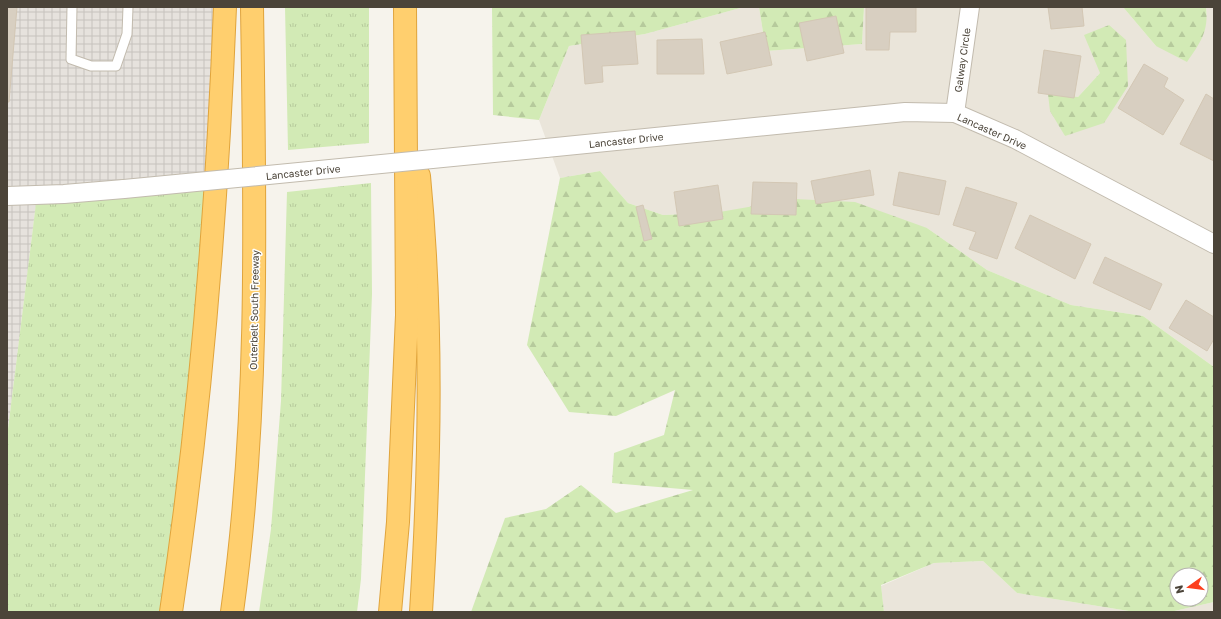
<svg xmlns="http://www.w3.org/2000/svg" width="1221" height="619" font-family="'Golos Text',sans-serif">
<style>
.residential{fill:#eae5da;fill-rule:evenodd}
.industrial{fill:url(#industrial-grid)}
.grass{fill:url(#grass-tufts)}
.forest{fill:url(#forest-firs);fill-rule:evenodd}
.building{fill:#d8cfc1;stroke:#d3c7b4}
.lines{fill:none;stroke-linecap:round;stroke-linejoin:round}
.lane-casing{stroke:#c2bbae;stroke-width:11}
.street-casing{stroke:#c2bbae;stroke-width:20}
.highway-casing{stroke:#e0a43c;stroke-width:24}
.lane{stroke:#fff;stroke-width:9}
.street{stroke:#fff;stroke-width:18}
.highway{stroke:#ffcf6e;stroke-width:22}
.street-bridge-casing{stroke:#c2bbae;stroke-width:20;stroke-linecap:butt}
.street-bridge{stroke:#fff;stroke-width:18}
.labels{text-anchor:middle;stroke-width:3;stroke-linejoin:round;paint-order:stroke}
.street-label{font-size:10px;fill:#4b4439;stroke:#fff}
</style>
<defs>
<pattern id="industrial-grid" width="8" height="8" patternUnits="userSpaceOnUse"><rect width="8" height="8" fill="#e6e2dd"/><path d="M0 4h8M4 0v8" fill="none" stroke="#c7c3be"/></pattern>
<pattern id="grass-tufts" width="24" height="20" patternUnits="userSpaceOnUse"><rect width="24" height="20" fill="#d2eab5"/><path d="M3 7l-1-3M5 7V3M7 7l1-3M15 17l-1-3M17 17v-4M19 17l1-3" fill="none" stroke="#b6ca9c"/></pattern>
<pattern id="forest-firs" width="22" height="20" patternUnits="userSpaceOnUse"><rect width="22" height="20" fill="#d2eab5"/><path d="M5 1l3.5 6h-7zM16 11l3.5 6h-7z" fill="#b6ca9c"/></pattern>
</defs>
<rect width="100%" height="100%" fill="#f6f3ec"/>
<g class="residential">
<path d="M744,7H759L766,51L862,44L864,7H1123L1156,46L1207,15L1206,7H1214V367L1143,316L1071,305L987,270L927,228L714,213L663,215L628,203L600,171L560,178L539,120L569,46L645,34ZM1100,73L1065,136L1049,94L1078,97Z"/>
<polygon points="983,561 1017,593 1135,612 884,612 881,586 934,563"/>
<polygon points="1214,602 1214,612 1170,612"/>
</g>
<polygon class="industrial" points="7,7 225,7 216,181 37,195 7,437"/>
<g class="grass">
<polygon points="285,7 369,7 369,143 288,150"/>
<polygon points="216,181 171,612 7,612 7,437 37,195"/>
<polygon points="371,183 372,294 361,579 357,612 259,612 271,529 281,401 287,192"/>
</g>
<g class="forest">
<polygon points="492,7 744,7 645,34 569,46 539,120 493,115"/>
<polygon points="759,7 864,7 862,44 766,51"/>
<path d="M1123,7H1206C1209,32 1200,43 1187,62L1156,46Z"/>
<polygon points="1109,25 1126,40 1128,86 1104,123 1065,136 1050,111 1048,94 1078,97 1100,73 1084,35"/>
<path d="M600,171L628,203L663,215L714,213L795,199L855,202L927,228L987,270L1071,305L1143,316L1214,367V602L1170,612H1135L1017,593L983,561L934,563L881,585L884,612H471L505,518L546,509L581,485L616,513L693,490L612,483L614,453L664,435L675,390L616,416L569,412L527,345L560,178ZM1177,575H1201V599H1177Z"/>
</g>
<g class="building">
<polygon points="7,7 17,7 9,102 7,102"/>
<polygon points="866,7 916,7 916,32 890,32 889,50 866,50"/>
<polygon points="1048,7 1082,7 1084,26 1051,29"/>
<polygon points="836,16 844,53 807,61 799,23"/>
<polygon points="635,31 638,64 602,66 603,82 585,84 581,35"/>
<polygon points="765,32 772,65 727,74 720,42"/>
<polygon points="702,39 704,74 657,74 657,40"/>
<polygon points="1044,50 1081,56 1074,98 1038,93"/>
<polygon points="1144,64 1168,78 1164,87 1184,100 1163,135 1118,108"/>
<polygon points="1206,94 1214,99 1214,161 1180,144"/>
<polygon points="870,170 874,195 816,204 811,181"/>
<polygon points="899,172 946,181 939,215 893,205"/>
<polygon points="753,182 797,183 796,215 751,214"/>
<polygon points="718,185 723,219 679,226 674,192"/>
<polygon points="966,187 1017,203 997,259 969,249 976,232 953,225"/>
<polygon points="643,205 652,239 644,241 636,207"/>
<polygon points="1030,215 1091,244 1075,279 1015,248"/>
<polygon points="1105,257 1162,284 1150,310 1093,283"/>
<polygon points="1186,300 1214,317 1214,339 1207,351 1169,328"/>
</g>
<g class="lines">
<g class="lane-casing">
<polyline id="lane" points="72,7 71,59 91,66 116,66 127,34 128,7"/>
</g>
<g class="street-casing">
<g id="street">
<polyline points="955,113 970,7"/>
<polyline points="546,148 905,112 955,113 1015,139 1214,244"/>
<polyline points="7,196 64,194 124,189"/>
</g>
</g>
<g class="highway-casing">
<g id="highway">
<path d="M419,176C433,322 430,466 421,612"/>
<path d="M171,612C201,412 217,209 225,7"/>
<path d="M232,612C260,411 255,209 252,7"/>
<polyline points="390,612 398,522 407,315 405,7"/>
</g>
</g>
<use href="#lane" class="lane"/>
<use href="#street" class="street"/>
<use href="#highway" class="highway"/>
<g class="street-bridge-casing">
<polyline id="street-bridge" points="124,189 546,148"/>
</g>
<use href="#street-bridge" class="street-bridge"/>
</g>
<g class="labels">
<g class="street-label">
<text transform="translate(962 60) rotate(-82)" y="4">Galway Circle</text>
<text transform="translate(992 131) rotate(24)" y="4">Lancaster Drive</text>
<text transform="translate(626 140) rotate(-6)" y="4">Lancaster Drive</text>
<text transform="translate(303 172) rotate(-6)" y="4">Lancaster Drive</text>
<text transform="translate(254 310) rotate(-89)" y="4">Outerbelt South Freeway</text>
</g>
</g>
<rect width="1221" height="619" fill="none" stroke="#4b4439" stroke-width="16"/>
<g transform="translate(1189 587) rotate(256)"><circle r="19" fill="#ffffff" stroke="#b7b4b0"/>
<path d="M0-3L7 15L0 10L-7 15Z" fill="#fc3f1d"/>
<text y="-6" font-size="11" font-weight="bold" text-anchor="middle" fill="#4b4439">N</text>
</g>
</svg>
